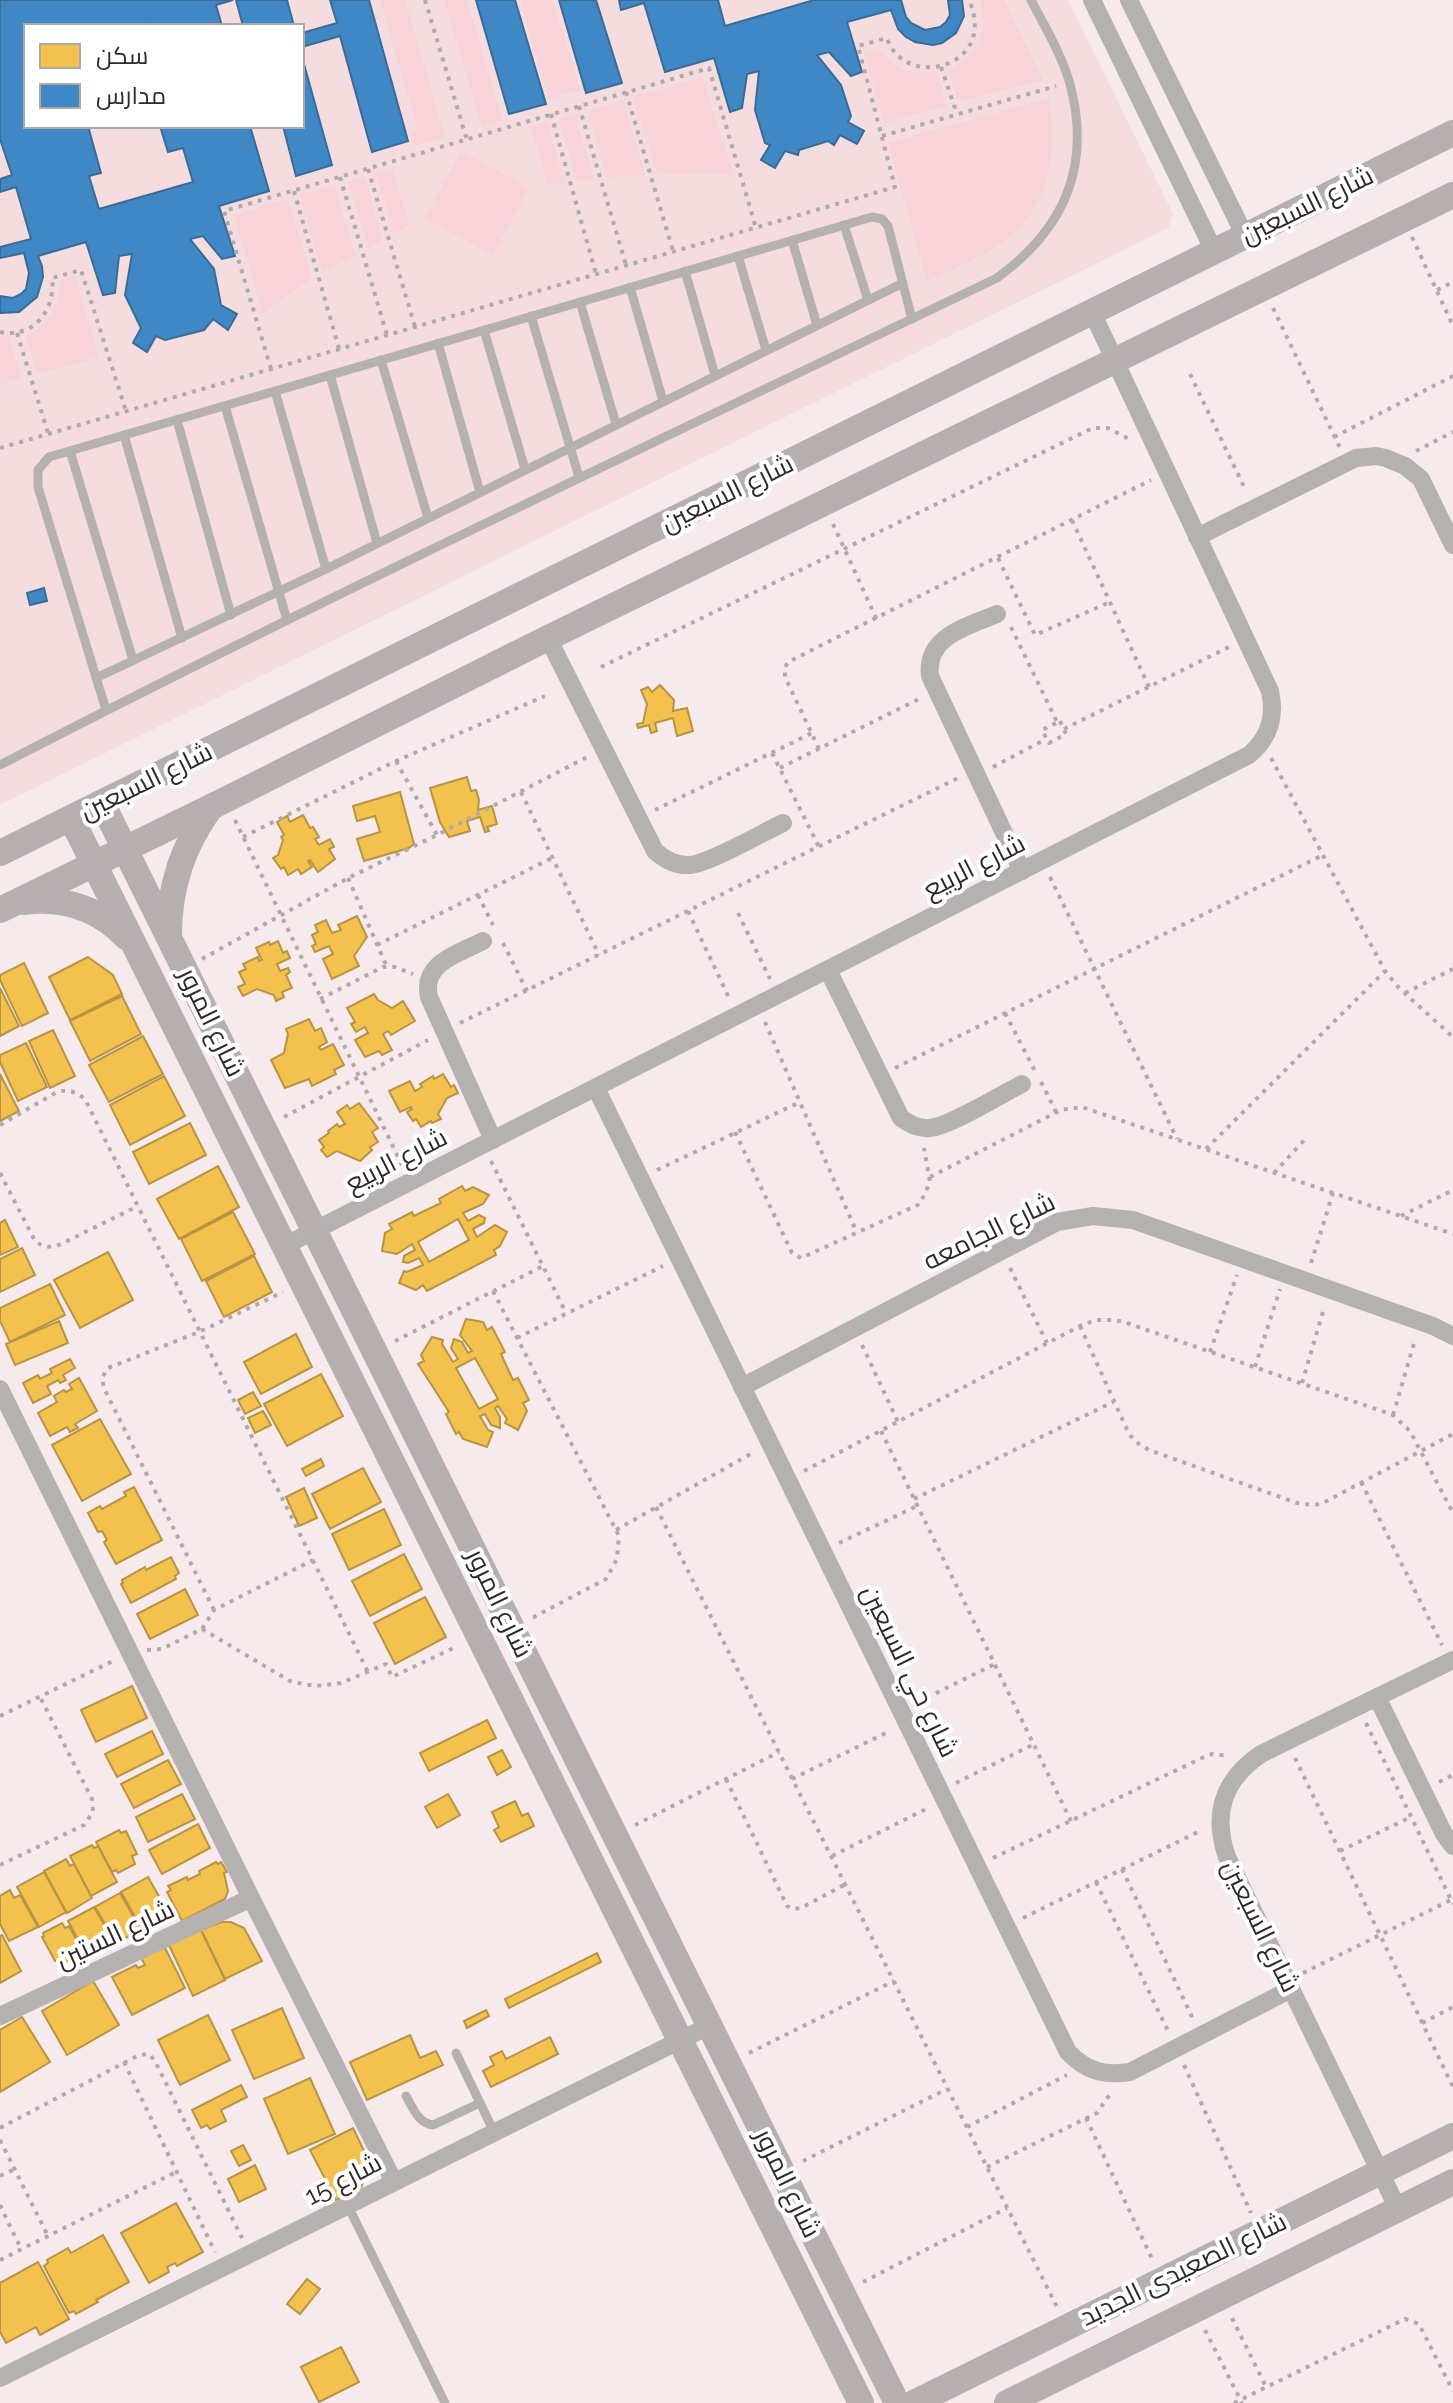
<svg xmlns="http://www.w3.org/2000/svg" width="1453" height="2403" font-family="Raleway,Cairo,sans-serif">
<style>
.built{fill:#f4dcdf;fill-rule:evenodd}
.green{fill:#f8d3d9}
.homes{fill:#f2c14e;stroke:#b89343;stroke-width:2;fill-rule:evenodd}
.schools{fill:#3f88c5;stroke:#3a6b96;stroke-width:2}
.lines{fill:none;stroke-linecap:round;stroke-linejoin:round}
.path{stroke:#b0a9ab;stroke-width:4;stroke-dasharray:4 6;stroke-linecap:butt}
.lane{stroke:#b6b1b1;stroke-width:9}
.street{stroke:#b6b1b1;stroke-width:18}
.secondary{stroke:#b6afb0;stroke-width:26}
.labels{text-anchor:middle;stroke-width:8;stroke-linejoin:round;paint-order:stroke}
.street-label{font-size:26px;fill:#302729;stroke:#fff}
</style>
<rect width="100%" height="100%" fill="#f7eaec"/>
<path class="built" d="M0,0H1068L1173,214L1168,228L0,805ZM26,26H302V126H26Z"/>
<g class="green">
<polygon points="380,0 405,0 445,137 414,146 410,133 418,130"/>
<polygon points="444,0 467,0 502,120 482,126"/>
<polygon points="520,0 553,0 580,90 549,99"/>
<path d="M980,0H1004L1043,80L958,102L948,69C976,58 990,29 980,0Z"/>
<path d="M879,48C893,70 912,76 937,71L947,106L884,123L864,53Z"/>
<polygon points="702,77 733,174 658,175 632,97"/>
<path d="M1049,98C1057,156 1051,208 1000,244C978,259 951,270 927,281L888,143Z"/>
<polygon points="623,100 645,175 607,177 587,111"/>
<polygon points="575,114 594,179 577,181 559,119"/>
<polygon points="548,122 564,182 548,185 531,127"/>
<polygon points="461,151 529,188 493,255 425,218"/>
<polygon points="392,168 409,224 394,234 376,173"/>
<polygon points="365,176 382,240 369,248 348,181"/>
<polygon points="334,185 356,255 322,272 300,195"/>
<polygon points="288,199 312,278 263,313 234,215"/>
<path d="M75,276L99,357L38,374L26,336C49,324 60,306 60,280Z"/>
<polygon points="0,336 8,337 21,377 0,385"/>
</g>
<g class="homes">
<polygon points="660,685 674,700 673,711 687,708 693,731 677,736 673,718 655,723 657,731 651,733 649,725 638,728 637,724 643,723 647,704 641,690 648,687 652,692"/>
<polygon points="467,777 471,791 476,790 479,800 478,810 492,806 497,824 487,827 489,831 485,832 480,817 467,821 470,831 449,837 440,822 430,788"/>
<polygon points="400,792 414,844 409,848 364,861 357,839 380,832 375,816 357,821 353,806"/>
<polygon points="303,815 310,828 313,827 319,837 315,839 319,845 330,839 334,847 329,849 335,859 318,872 310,860 308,861 312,867 301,874 298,869 288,875 284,867 281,869 273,858 278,855 283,840 281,837 284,835 277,822 287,816 290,822"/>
<polygon points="357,916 367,937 354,956 359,966 332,979 323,959 333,954 329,946 315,952 312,946 316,944 312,935 318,932 315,925 326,920 332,933 341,930 338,925"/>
<polygon points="278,941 283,953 287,951 290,958 277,964 280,971 288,968 290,972 286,975 292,988 282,992 284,997 276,1001 274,995 257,989 243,996 238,987 245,984 239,972 246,969 243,964 258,957 259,961 262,960 256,948 269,942 270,945"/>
<polygon points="88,957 113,975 122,994 70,1020 49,977"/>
<polygon points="24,963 48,1013 22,1026 0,980 0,975"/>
<polygon points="0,988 19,1026 0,1036"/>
<polygon points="374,994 378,1000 392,1008 403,1001 415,1021 391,1035 388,1031 383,1034 392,1050 382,1055 379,1051 365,1057 355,1040 368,1033 365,1027 356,1032 351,1024 355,1022 347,1008"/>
<polygon points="122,996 141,1034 90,1061 70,1021"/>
<polygon points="309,1019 315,1031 321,1028 327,1042 319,1047 321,1050 333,1044 344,1065 334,1070 336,1074 312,1086 309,1079 285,1088 271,1060 284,1053 288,1034 286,1029"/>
<polygon points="53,1030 75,1076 50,1088 29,1041"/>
<polygon points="143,1036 163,1074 109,1102 89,1065"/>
<polygon points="26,1043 47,1087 18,1101 0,1062 0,1055"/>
<polygon points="0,1074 19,1111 0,1121"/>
<polygon points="443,1074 451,1087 454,1085 458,1093 447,1098 438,1114 441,1119 432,1123 431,1121 421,1127 416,1119 413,1121 407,1112 412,1109 411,1107 400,1112 389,1091 410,1081 415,1091 422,1087 420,1084 433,1076 434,1079"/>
<polygon points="164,1076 185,1116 130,1145 110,1105"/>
<polygon points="359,1103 378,1128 372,1132 378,1142 370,1147 372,1150 360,1161 337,1151 327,1157 321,1150 324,1147 319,1140 329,1133 328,1131 337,1124 339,1127 345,1124 337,1112 347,1105 350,1109"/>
<polygon points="190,1123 206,1155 149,1184 133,1152"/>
<polygon points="218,1166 239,1207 179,1239 157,1199"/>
<path d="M462,1186L465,1191L473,1187L489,1195L483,1204L463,1213L468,1221L479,1215L485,1218L484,1223L473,1229L477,1237L495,1225L507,1232L500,1246L494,1250L496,1255L427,1291L423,1285L416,1290L399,1283L404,1271L407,1272L423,1265L419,1258L408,1263L403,1262L404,1256L415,1250L412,1244L397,1254L382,1251L385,1233L392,1229L389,1224L412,1212L414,1216L441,1203L439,1199ZM458,1219L469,1240L429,1262L418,1242Z"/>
<polygon points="233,1212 255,1254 202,1281 181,1239"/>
<polygon points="5,1220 18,1247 0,1255 0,1223"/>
<polygon points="22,1248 35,1275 0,1292 0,1259"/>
<polygon points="108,1252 133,1300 80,1328 54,1280"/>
<polygon points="254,1256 272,1292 224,1317 206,1281"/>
<polygon points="50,1284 65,1315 10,1342 0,1321 0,1308"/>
<path d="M466,1319L483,1322L487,1330L492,1327L505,1352L501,1354L513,1380L518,1378L529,1400L523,1403L527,1411L518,1430L505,1423L507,1419L498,1406L495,1408L500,1417V1428L491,1425L485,1414L480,1416L488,1430L493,1432L487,1447L463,1439L459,1432L456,1434L446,1414L449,1412L418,1364L424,1361L421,1355L432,1337L443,1340L442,1344L453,1362L458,1359L451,1348L454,1339L462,1342L468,1353L472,1351L460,1335ZM475,1358L498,1399L479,1409L456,1368Z"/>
<polygon points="59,1321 68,1343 15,1365 6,1344"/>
<polygon points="296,1334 312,1367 261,1394 244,1362"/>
<polygon points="70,1359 75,1368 63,1375 66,1380 60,1383 58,1380 47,1386 51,1394 33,1403 23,1383 38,1375 40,1379 52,1373 50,1369"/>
<polygon points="321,1374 343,1416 287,1446 264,1404"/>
<polygon points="79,1378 97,1411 75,1424 78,1428 70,1432 67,1427 50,1436 38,1413 57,1402 54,1396 64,1390 66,1392 72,1389 69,1384"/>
<polygon points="253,1392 261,1406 245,1414 238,1400"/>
<polygon points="263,1411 271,1425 255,1433 248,1418"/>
<polygon points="100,1419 131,1474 82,1501 52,1445"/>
<polygon points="321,1459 324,1466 306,1476 302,1469"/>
<polygon points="363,1468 381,1502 330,1529 312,1494"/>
<polygon points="134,1487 162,1540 116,1564 104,1542 107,1540 102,1531 98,1532 88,1513 100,1506 102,1509 126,1496 124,1492"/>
<polygon points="304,1488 317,1518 299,1526 286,1497"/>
<polygon points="384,1509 401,1545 349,1570 332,1534"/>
<polygon points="404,1554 422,1589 370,1616 352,1581"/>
<polygon points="171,1557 179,1573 175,1576 176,1579 131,1603 121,1584 123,1583 122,1580 145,1567 146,1570"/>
<polygon points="185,1589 198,1615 150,1639 137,1614"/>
<polygon points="425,1597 446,1637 395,1664 374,1623"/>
<polygon points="132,1686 147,1718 96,1742 81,1710"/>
<polygon points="487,1720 496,1738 429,1771 420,1753"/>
<polygon points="152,1731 163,1754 117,1777 105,1754"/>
<polygon points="502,1750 511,1767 497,1775 488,1757"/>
<polygon points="168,1760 181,1784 134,1808 121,1784"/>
<polygon points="182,1794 195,1819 148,1842 136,1817"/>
<polygon points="448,1794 460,1815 437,1828 425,1807"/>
<polygon points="515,1801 522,1816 528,1813 534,1826 501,1842 494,1830 499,1827 492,1812"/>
<polygon points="198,1824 210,1848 162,1874 149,1850"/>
<polygon points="119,1830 121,1833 126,1831 137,1854 132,1856 135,1864 118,1873 116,1870 112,1872 96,1842"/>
<polygon points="92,1845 94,1848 98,1846 117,1882 91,1896 70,1856"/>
<polygon points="66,1859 70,1866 74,1864 92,1898 67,1913 44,1871"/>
<polygon points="216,1862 218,1864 221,1862 227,1872 224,1873 228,1891 225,1899 182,1921 167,1892 171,1890 168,1886 187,1877 188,1880 200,1874 199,1871"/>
<polygon points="44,1872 66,1912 39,1927 17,1887"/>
<polygon points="148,1877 169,1914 142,1929 121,1892"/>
<polygon points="10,1890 14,1898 20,1895 38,1927 9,1941 0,1924 0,1896"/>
<polygon points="120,1893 141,1930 116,1943 95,1907"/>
<polygon points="94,1907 111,1937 85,1952 68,1921"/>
<polygon points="222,1922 231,1922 244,1928 262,1961 225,1979 201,1930"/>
<polygon points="62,1923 65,1928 69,1926 83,1952 60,1965 58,1960 55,1961 42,1937 44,1936 43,1933"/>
<polygon points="200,1928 225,1980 193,1996 168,1943"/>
<polygon points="2,1935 21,1971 0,1983 0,1936"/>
<polygon points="164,1946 185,1988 132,2015 112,1977 136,1965 138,1968 145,1965 141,1958"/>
<polygon points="597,1953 601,1962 509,2008 505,1999"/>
<polygon points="93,1981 119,2025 67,2055 42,2011"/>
<polygon points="282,2008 304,2058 254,2079 232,2030"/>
<polygon points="486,2010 489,2016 467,2028 464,2021"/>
<polygon points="208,2015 230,2060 180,2085 158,2040"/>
<polygon points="22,2017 50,2062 0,2092 0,2030"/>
<polygon points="410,2035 420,2058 436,2051 443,2065 367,2100 350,2062"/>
<polygon points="550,2037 558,2054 491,2087 483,2071 494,2065 490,2057 502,2051 506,2059"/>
<polygon points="310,2078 335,2134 288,2154 264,2099"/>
<polygon points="241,2085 247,2097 221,2110 226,2121 210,2129 207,2125 201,2128 192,2110"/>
<polygon points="353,2128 366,2155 365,2177 361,2188 336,2200 310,2150"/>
<polygon points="243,2145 251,2160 239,2166 231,2151"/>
<polygon points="255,2165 266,2189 239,2202 228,2179"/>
<polygon points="176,2203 203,2252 177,2266 175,2263 167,2267 169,2272 149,2283 121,2233"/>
<polygon points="103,2235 129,2282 96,2300 98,2302 76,2314 74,2311 69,2313 44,2266 48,2263 47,2260 68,2248 71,2253"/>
<polygon points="38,2262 69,2319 40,2335 36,2327 6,2343 0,2332 0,2283"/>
<polygon points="307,2279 320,2289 300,2314 287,2304"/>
<polygon points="341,2347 359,2382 319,2402 301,2367"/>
</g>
<g class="schools">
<polygon points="0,0 233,0 216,5 222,26 147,26 147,24 140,26 26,26 26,126 88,126 101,173 89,176 99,209 193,182 183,148 168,152 160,126 250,126 269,191 219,206 235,256 222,259 203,236 190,239 214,269 221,305 237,314 228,330 213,319 204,330 165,340 156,336 147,352 133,343 141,328 125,295 132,254 119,256 115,293 103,295 86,242 38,256 42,266 43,277 37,297 19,312 0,313 0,296 13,298 21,294 26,289 29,273 24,253 0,258 0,247 31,239 16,187 0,192 0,179 12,175 0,139"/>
<polygon points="236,0 287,0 294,26 243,26"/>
<polygon points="330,0 369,0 408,141 372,152 340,36 302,47 302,33 337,23"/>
<polygon points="476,0 515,0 546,104 509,114"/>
<polygon points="559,0 596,0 622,83 586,93"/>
<polygon points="619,0 718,0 725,26 814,0 901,0 906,17 911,23 925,30 940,27 946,22 950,15 948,0 962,0 964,16 956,33 942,43 933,45 915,42 906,37 898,29 891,10 847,22 862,72 851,76 829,52 817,55 841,85 851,116 848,122 864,131 857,144 840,135 834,145 828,141 799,150 798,155 785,151 775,168 761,160 770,145 765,143 755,110 759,71 747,74 742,108 730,112 714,58 665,72 644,3 621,10"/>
<polygon points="302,57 332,165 296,176 283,126 302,126"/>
<polygon points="44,588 47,601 30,605 27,593"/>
</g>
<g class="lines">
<g class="path">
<polyline points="425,0 467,140"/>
<polyline points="941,67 957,114"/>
<polyline points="626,92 673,251"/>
<polyline points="579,106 626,265"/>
<polyline points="551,114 596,274"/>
<polyline points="882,136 1056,86"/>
<polyline points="368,169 415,327"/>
<polyline points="340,177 387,335"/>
<polyline points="294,191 339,349"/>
<polyline points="1412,237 1453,326"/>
<polyline points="1437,290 1453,282"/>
<polyline points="1273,308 1340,448"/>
<path d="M0,332C34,339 56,309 52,278L81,270L126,411"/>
<polyline points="17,333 48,433"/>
<polyline points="271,369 224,211 709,68 756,228"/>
<polyline points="1190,374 1246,491"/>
<polyline points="1334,437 1453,376"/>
<path d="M0,448L895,187L858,46L887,38C904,91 999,68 969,0"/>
<polyline points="1416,451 1453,432"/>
<polyline points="1072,520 1149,687"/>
<polyline points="833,524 877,620"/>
<polyline points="998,558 1035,635 1110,602"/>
<polyline points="1011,627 1057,722"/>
<polyline points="601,667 1093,428 1108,428 1129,439"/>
<polygon points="1060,721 1066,734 1049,743 1042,730"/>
<polyline points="1064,729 1231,646"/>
<polyline points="819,749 785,677 785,667 788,662 1151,480"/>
<polyline points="772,753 819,847"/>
<polyline points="1271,758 1385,971 1399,988 1453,1037"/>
<polyline points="396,761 437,835"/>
<polyline points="993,767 1046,739"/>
<polyline points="780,768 921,698"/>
<polyline points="521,792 599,955"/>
<polyline points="655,810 812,733"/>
<polyline points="235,820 402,1165"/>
<polyline points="243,837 396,761 545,696"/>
<polyline points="1050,877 1177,1139"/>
<polyline points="348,878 387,967"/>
<polyline points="478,895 493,925"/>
<polyline points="688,911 730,1000"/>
<polyline points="738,913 770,979"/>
<polyline points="503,943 527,991"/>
<polyline points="377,945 552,858"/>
<polyline points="202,959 348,878 437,835 587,757"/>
<polyline points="1405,993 1453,969"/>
<polyline points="320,999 383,967 395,967 413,974"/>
<polyline points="1005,1013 1035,1071"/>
<polyline points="765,1022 857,1233"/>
<polyline points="460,1023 958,778"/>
<polyline points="895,1068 1323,855"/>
<polyline points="1041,1082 1056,1112"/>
<polyline points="284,1117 428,1040"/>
<path d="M0,1125L57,1092C68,1089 76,1092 85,1099L368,1672"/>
<polyline points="735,1132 792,1253 801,1258 920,1204 930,1182 924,1148"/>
<polyline points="1206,1149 1385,971"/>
<polyline points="491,1161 566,1313"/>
<polyline points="657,1170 800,1102"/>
<path d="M0,1173L35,1241C44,1248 51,1248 61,1244L138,1206"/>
<polyline points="1274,1173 1306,1138"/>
<polyline points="930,1177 1061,1110 1082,1107 1453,1234"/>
<polyline points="1401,1216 1453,1190"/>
<polyline points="1311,1263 1333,1193"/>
<polyline points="1010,1268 1047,1343"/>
<polyline points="493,1291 619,1536 617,1559 606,1579 532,1618"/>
<polyline points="1080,1326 1129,1434 1136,1442 1149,1450 1297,1503 1314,1505 1323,1503 1453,1434"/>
<polyline points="517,1338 663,1266"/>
<polyline points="395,1341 543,1266"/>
<polyline points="862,1345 898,1422"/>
<polyline points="1210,1352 1237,1275"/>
<polyline points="1255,1367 1280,1289"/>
<polyline points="1302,1383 1324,1308"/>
<polyline points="1393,1415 1415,1340"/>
<polyline points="881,1431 1071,1821"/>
<polyline points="804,1471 1080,1326 1096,1320 1115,1320 1124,1322 1393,1415 1410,1431 1453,1513"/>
<polyline points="1361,1482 1442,1645"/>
<polyline points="914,1499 1113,1402"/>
<polyline points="656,1507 1057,2307"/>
<polyline points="616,1530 754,1452"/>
<polyline points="839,1543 917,1506"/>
<polyline points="214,1610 104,1388 102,1378 108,1368 199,1332 283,1292"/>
<polyline points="202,1629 290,1681 303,1684 316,1686 341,1683 386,1664 392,1677 458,1646"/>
<polyline points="147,1650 162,1649 202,1629 214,1610 313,1560"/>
<polyline points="918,1702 995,1664"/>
<polyline points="0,1716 113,1661"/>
<polyline points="1366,1723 1453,1904"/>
<polyline points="1295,1758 1453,2087"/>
<polyline points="726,1779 787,1906 793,1909 801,1908 844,1885"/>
<polyline points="792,1779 890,1731"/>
<polyline points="1439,1782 1453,1775"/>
<polyline points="956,1783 1034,1744"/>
<polyline points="635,1825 779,1752"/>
<polyline points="1340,1851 1411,1817"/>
<polyline points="832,1856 928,1808"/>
<polyline points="993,1858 1204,1757 1212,1754 1229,1756"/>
<polyline points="0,1865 84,1825 93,1812 92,1799 40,1697"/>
<polyline points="1122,1869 1193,2019"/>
<polyline points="1096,1882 1168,2031"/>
<polyline points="1023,1918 1202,1830"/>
<polyline points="1303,1973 1451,1900"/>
<polyline points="1422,2023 1453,2007"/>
<polyline points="749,2053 894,1981"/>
<polyline points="124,2062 215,2252"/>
<polyline points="1184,2065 1251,2213"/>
<polyline points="1086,2118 1153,2261"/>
<polyline points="967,2127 1067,2075"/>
<polyline points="0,2128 139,2055 149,2054 155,2061 242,2238"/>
<polyline points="0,2140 48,2236"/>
<polyline points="803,2161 947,2089"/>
<polyline points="987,2167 1097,2113 1112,2091"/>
<polyline points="0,2176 15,2169"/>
<polyline points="0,2205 21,2249"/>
<polyline points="0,2260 176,2172"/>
<polyline points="863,2282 1007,2208"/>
<polyline points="1232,2318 1266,2387"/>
<polyline points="1205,2330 1242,2403"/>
<polyline points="1234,2403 1405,2319 1419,2324 1453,2391"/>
</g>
<g class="lane">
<polyline points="844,225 868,300"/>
<polyline points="792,240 817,325"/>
<polyline points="738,256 766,350"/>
<polyline points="685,271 715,375"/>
<polyline points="630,287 663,401"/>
<polyline points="580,302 616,424"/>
<polyline points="531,316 579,477"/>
<polyline points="484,330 525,469"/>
<polyline points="438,343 480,492"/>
<polyline points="381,360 428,518"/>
<polyline points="330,375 377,543"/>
<polyline points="275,391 326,569"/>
<polyline points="225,406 287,620"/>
<polyline points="177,420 231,615"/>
<polyline points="124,435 182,638"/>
<polyline points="70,451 133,660"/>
<polyline points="96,678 326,569 903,283"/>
<polyline points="106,710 38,487 38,470 49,457 872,217 882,219 888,226 912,319"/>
<path d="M0,765C329,595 664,438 997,278C1064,229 1092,167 1070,84C1062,55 1045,27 1031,0"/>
<polyline points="456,2053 494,2132"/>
<path d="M406,2096C413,2108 418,2123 433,2125L480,2103"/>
<polyline points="348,2206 445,2403"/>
</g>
<g class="street">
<polyline points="1092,0 1214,251"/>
<polyline points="1129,0 1245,236"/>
<polyline points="1197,537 1356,458 1376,456 1386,458 1405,466 1421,479 1453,545"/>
<path d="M997,614C967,627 925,636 930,676L1022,871"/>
<path d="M548,638L655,851C665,860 676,866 690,865C710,863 762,833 783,823"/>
<path d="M483,941C458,954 421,963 429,997L493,1140"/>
<path d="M828,970L901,1118C909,1124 919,1129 930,1128C949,1127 1002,1094 1022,1084"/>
<path d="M596,1088L1068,2052C1086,2071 1104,2076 1130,2072L1291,1989"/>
<path d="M284,1246L1249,755C1269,738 1276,717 1270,691L1092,312"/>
<polyline points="742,1387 1057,1222 1093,1216 1133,1220 1433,1326 1453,1336"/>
<polyline points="0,1389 251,1898 394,2182"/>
<polyline points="1377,1697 1444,1834 1453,1846"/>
<polyline points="0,2016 251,1898"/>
<path d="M1398,2209L1227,1857C1212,1814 1223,1780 1261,1754L1453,1660"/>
<polyline points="0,2378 709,2026"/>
</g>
<g class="secondary">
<polyline points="102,803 897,2403"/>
<polyline points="71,818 861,2403"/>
<polyline points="0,853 1453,133"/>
<path d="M24,902C64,897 98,908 126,937"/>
<polyline points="0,910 211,807 548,638 1453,195"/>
<path d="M169,934C169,887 183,845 211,807"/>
<polyline points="914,2403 1453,2136"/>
<polyline points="1007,2403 1453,2182"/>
</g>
</g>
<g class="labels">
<g class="street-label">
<text transform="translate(1307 205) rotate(-26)" y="9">شارع السبعين</text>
<text transform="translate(727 493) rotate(-26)" y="9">شارع السبعين</text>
<text transform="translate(146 781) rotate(-26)" y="9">شارع السبعين</text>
<text transform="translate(974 866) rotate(-27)" y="9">شارع الربيع</text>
<text transform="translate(212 1022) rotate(64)" y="9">شارع المرور</text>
<text transform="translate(396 1160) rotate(-27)" y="9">شارع الربيع</text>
<text transform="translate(989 1231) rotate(-26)" y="9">شارع الجامعه</text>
<text transform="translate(500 1603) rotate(64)" y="9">شارع المرور</text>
<text transform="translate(910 1671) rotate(64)" y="9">شارع حي السبعين</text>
<text transform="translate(1261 1926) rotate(64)" y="9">شارع السبعين</text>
<text transform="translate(115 1934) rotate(-25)" y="9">شارع الستين</text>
<text transform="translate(343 2179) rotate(-27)" y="9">شارع 15</text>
<text transform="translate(788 2183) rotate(64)" y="9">شارع المرور</text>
<text transform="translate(1183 2269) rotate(-26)" y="9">شارع الصعيدى الجديد</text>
</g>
</g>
<rect x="24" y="24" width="280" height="104" fill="#ffffff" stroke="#aca9a9" stroke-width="2"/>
<rect x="40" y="44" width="40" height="24" fill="#f2c14e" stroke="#aca9a9" stroke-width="2"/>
<text x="96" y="64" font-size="24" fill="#302729">سكن</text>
<rect x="40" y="84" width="40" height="24" fill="#3f88c5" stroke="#aca9a9" stroke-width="2"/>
<text x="96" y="104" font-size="24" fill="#302729">مدارس</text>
</svg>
